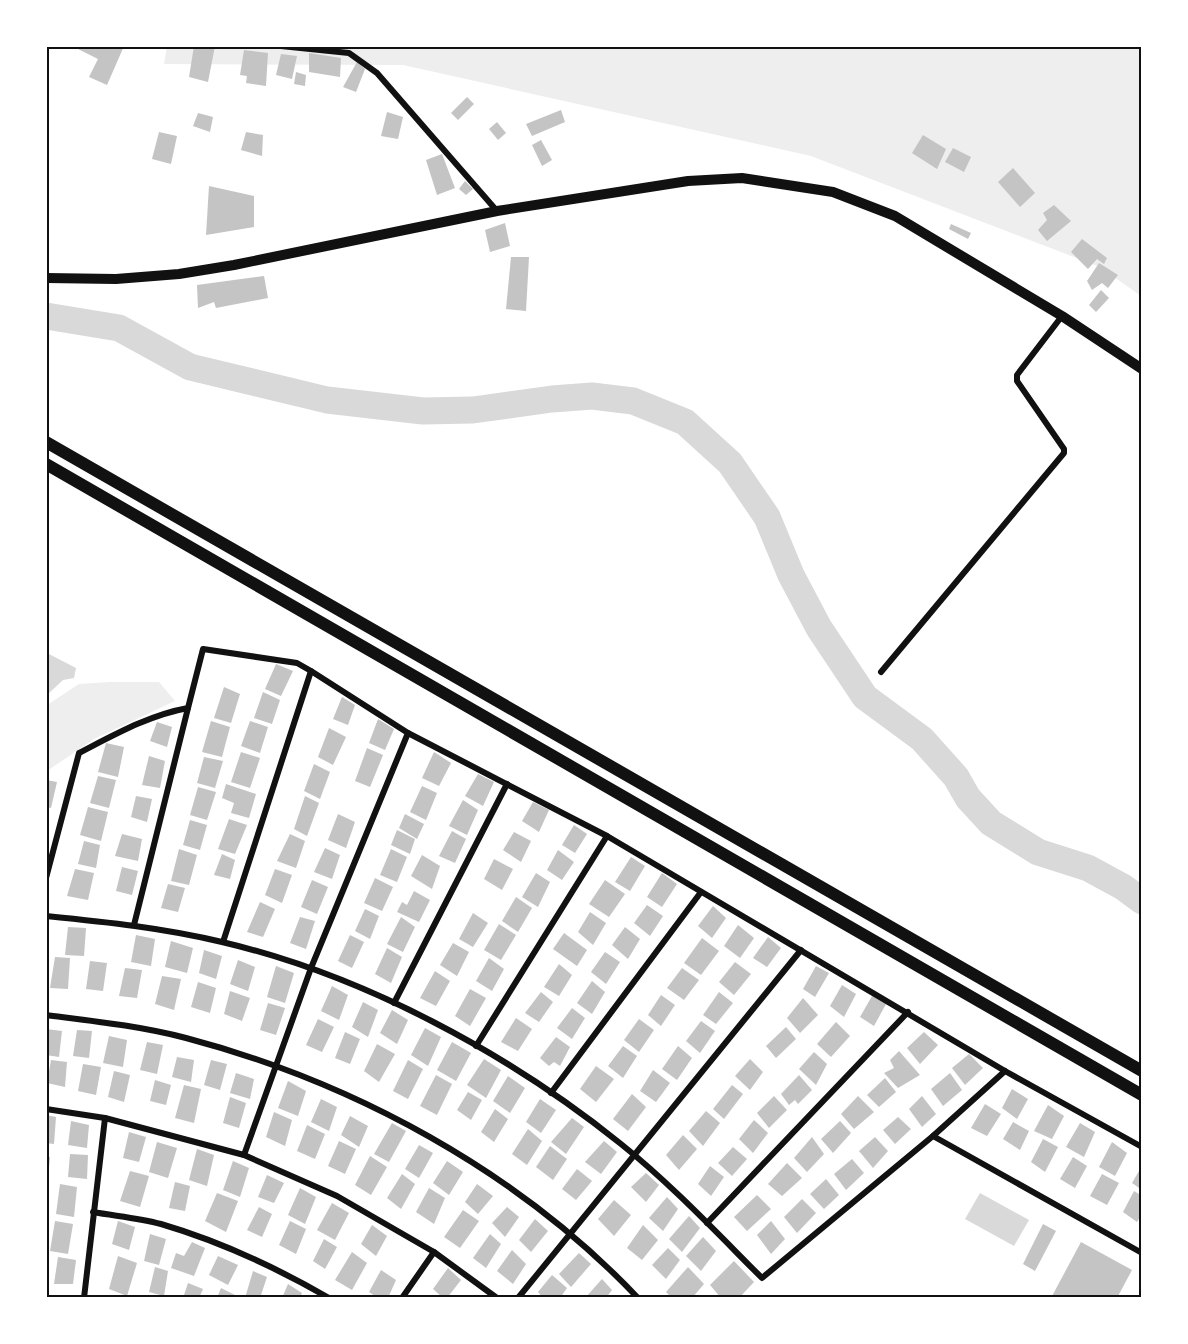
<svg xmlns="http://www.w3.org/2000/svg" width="1188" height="1344" font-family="Karla,sans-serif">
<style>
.green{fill:#eee}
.water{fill:#d9d9d9}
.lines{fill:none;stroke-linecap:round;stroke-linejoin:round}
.river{stroke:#d9d9d9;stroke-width:27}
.building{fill:#c4c4c4}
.minor{stroke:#111;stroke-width:6}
.tertiary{stroke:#111;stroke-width:10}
.secondary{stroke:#111;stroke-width:12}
.neatline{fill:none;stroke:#111;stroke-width:2}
</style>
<rect width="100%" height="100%" fill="#fff"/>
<g class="green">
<polygon points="167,46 1141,47 1141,296 1100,267 811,156 403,65 164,64"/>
<polygon points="110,682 159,682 175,701 94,739 47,771 47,705 79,684"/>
</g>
<g class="water">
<polygon points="47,653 76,668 74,678 63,680 47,695"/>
<polygon points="980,1193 1029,1220 1014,1246 965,1219"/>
</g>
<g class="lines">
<polyline class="river" points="46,316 119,328 190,367 327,400 423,411 473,410 552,399 592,396 633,401 685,422 730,463 767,517 791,575 819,628 865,697 922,739 956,777 968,798 991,823 1038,852 1088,868 1123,887 1142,901"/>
</g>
<g class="building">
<polygon points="72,46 124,46 107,85 89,77 98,59"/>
<polygon points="194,46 215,46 208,82 189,77"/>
<polygon points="244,50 268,53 266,86 246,83 247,76 240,75"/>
<polygon points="309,53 341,58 340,77 309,72"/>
<polygon points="281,54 297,56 292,79 276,75"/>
<polygon points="357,62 365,69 356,92 343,87"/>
<polygon points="296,72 306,75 305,86 294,84"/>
<polygon points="467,97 474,104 458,120 451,113"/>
<polygon points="561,110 565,122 532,136 526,124"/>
<polygon points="387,112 403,117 398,139 381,136"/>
<polygon points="198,113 213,117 210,132 193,126"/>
<polygon points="497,122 506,133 498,140 489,129"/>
<polygon points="159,132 177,136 171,164 152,159"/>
<polygon points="246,132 263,135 262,156 241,150"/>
<polygon points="923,135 946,149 937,169 912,153"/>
<polygon points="541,140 552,160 542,166 532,145"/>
<polygon points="953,148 971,157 964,172 945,162"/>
<polygon points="442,154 455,188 437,195 426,160"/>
<polygon points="1013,168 1035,193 1020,207 998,182"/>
<polygon points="465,181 473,189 466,195 459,189"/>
<polygon points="209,186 254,196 254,227 206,235"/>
<polygon points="1054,205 1071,221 1047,241 1038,230 1047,220 1043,213"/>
<polygon points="505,223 510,246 490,252 485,230"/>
<polygon points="951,224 971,233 968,239 949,229"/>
<polygon points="1082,239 1107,258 1104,264 1097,259 1088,269 1071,252"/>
<polygon points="511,257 529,257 526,311 506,309"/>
<polygon points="1099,263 1118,275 1108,288 1102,283 1092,290 1087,281"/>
<polygon points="264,276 268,298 216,308 214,302 198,308 197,285"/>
<polygon points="1101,290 1109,298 1096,312 1089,305"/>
<polygon points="276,664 293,671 281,696 265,689"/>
<polygon points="224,687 240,694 231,723 214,718"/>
<polygon points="263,692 280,700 272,724 254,718"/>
<polygon points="342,697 355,705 348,725 333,719"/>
<polygon points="378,719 394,729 385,750 369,743"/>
<polygon points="211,721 230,727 222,757 202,752"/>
<polygon points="250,721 268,727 260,753 241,746"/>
<polygon points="157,722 172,727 167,747 150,741"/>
<polygon points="329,728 346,737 333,765 318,757"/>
<polygon points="106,743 124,747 118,777 98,772"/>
<polygon points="367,748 383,755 370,787 355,781"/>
<polygon points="241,752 260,758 250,788 231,782"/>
<polygon points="434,752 451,763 439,786 422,778"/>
<polygon points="149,756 165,761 160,788 142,785"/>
<polygon points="204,757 223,761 215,788 197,783"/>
<polygon points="314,764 330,772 320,799 304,791"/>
<polygon points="478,774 494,782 483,806 465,796"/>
<polygon points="98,776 116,780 109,808 90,803"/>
<polygon points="46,780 57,782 51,808 46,807"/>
<polygon points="226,784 256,794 249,818 231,813 234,803 222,798"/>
<polygon points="422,786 437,793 426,820 410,812"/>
<polygon points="198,787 216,792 207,820 190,815"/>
<polygon points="136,796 152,799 147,822 131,817"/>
<polygon points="305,796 319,803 307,836 294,829"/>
<polygon points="463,800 478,810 467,835 449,826"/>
<polygon points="533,802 549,810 539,832 522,821"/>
<polygon points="88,807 108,812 101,841 80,835"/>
<polygon points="338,814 355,822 346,848 328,840"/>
<polygon points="405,814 424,824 417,839 399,828"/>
<polygon points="229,819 247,825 235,854 218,849"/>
<polygon points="190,820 207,825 200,850 183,845"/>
<polygon points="574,825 587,834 575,853 562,845"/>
<polygon points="397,830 415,839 410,854 391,845"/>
<polygon points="452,831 466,839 455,863 439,856"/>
<polygon points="514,832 531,841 521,862 503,850"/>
<polygon points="122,834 142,839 138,861 115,856"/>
<polygon points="290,834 305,841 296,868 277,861"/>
<polygon points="84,841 100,845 96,868 78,864"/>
<polygon points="325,848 340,855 332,879 314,872"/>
<polygon points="179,849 197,855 189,885 171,881"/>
<polygon points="391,849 407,857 397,882 380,875"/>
<polygon points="558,850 574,862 562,880 547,870"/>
<polygon points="222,854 235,860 230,879 214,875"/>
<polygon points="422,855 440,866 432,889 411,876"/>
<polygon points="631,857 645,866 630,891 615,882"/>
<polygon points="494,859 513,869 502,890 484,879"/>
<polygon points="122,867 138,871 132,895 116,891"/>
<polygon points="75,869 94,873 88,900 67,896"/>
<polygon points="275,869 292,875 282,903 265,895"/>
<polygon points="536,873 550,882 538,907 522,897"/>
<polygon points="662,873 677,884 662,907 647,897"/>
<polygon points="375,878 393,887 382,911 364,903"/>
<polygon points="312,880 328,887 317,914 301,907"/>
<polygon points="605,880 625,894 609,917 589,904"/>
<polygon points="168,884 185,888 178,912 161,908"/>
<polygon points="414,891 430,900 419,922 397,912 402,902 407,905"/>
<polygon points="516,897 532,908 518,932 502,921"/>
<polygon points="260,902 275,909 263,937 247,932"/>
<polygon points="647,905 663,916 650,936 634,923"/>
<polygon points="713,906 726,918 712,938 698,926"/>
<polygon points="365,909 379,916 370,939 355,931"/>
<polygon points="590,912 606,923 593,945 578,932"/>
<polygon points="473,913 488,923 473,947 459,939"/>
<polygon points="300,917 315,921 306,949 290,943"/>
<polygon points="401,917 415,927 403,952 387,944"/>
<polygon points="499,924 516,935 501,960 484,950"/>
<polygon points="738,925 754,938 740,958 724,946"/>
<polygon points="68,927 86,928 84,956 65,955"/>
<polygon points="625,927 640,939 628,959 612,945"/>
<polygon points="564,933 587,950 577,966 553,949"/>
<polygon points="136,935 155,939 151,966 131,962"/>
<polygon points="350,935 364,942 352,968 338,961"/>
<polygon points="768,937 781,948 767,967 753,958"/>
<polygon points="702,938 719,951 701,975 684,963"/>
<polygon points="171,941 193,948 187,973 165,967"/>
<polygon points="453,943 469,952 457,976 440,965"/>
<polygon points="387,948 402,957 391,983 375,974"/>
<polygon points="204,950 222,956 216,979 199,973"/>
<polygon points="605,952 620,962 606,984 591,972"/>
<polygon points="55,957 70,958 68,989 50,988"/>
<polygon points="489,958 504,969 492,991 476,981"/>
<polygon points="238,960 255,967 248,991 230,984"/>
<polygon points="90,961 107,963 103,991 86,989"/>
<polygon points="735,962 751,974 734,995 719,982"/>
<polygon points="559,964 572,975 559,996 544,987"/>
<polygon points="276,966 294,973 285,1003 267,997"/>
<polygon points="816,966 829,973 815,997 803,989"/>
<polygon points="125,968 142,970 137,998 119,996"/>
<polygon points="682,968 699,980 684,1000 667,988"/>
<polygon points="435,971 450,981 436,1006 420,998"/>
<polygon points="162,976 181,979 174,1010 155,1004"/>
<polygon points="592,981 605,992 592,1014 577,1003"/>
<polygon points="198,982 216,988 210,1013 191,1007"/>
<polygon points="842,985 856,994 844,1017 830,1006"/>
<polygon points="332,986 348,995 339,1020 321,1011"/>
<polygon points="470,989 486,998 470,1026 455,1016"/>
<polygon points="230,991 250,998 242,1021 224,1014"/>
<polygon points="541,992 553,1002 539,1022 525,1013"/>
<polygon points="719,992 733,1003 716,1024 703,1015"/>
<polygon points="661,995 675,1005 661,1026 648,1015"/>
<polygon points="872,996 886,1004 874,1026 860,1017"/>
<polygon points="803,998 818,1015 800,1033 787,1018"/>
<polygon points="363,1002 378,1010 368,1037 352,1027"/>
<polygon points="268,1003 285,1008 276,1035 260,1030"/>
<polygon points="572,1008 585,1018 572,1039 557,1028"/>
<polygon points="392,1010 408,1020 397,1044 380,1033"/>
<polygon points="516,1018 532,1029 518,1051 501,1042"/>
<polygon points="318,1019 334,1027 322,1052 306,1045"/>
<polygon points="639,1019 654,1030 639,1052 624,1040"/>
<polygon points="701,1021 715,1031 700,1053 686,1041"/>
<polygon points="836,1022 850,1036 831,1057 817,1044"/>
<polygon points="786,1027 796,1039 776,1058 766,1046"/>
<polygon points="425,1028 441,1037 428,1066 411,1055"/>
<polygon points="46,1029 62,1031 59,1057 46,1055"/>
<polygon points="77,1030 92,1031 89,1058 73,1056"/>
<polygon points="345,1032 360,1039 350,1064 335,1058"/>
<polygon points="924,1032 938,1045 920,1064 907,1048"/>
<polygon points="109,1036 127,1040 123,1067 103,1063"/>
<polygon points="556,1037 570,1047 560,1066 554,1062 549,1066 540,1058"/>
<polygon points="147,1042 163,1045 157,1074 140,1070"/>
<polygon points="452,1042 471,1053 456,1081 437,1070"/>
<polygon points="377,1044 395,1054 379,1082 364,1071"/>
<polygon points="623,1046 637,1056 623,1078 608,1066"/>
<polygon points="678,1046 692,1058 677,1080 662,1069"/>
<polygon points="899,1051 920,1075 898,1088 884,1073 894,1068 890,1060"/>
<polygon points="814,1052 827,1064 816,1085 799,1069"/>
<polygon points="969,1054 983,1068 965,1085 952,1068"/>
<polygon points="177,1057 194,1060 191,1082 172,1077"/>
<polygon points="484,1059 501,1070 486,1098 467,1085"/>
<polygon points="750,1059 763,1072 750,1090 735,1076"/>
<polygon points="51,1060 67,1062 65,1087 47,1083"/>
<polygon points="211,1060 227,1064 220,1090 204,1085"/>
<polygon points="408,1060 423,1069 408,1099 393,1091"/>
<polygon points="83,1064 101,1067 96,1095 78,1091"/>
<polygon points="596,1066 614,1079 596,1102 580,1089"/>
<polygon points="653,1070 670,1083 656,1102 640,1091"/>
<polygon points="114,1071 130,1075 124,1102 108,1097"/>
<polygon points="236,1073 254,1079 250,1099 230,1093"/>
<polygon points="950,1073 962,1090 943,1106 931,1089"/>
<polygon points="436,1075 452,1084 437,1115 420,1106"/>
<polygon points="799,1075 812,1090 798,1104 795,1100 789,1105 781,1094"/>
<polygon points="508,1076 525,1088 510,1113 493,1101"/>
<polygon points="885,1078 896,1092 879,1107 867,1095"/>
<polygon points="155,1080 171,1085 166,1105 150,1101"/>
<polygon points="288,1081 306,1091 298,1116 278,1108"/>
<polygon points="184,1085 201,1089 194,1123 175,1118"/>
<polygon points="732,1085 743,1094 724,1119 713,1109"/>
<polygon points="1012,1089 1028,1099 1017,1119 1002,1108"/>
<polygon points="468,1092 482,1100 471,1120 457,1110"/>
<polygon points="632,1094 646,1107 628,1131 613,1119"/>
<polygon points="774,1096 787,1110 769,1128 757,1113"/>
<polygon points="858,1096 874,1112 854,1129 841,1114"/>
<polygon points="922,1096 936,1114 922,1127 909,1109"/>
<polygon points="230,1097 246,1103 239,1128 223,1123"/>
<polygon points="321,1099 337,1107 329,1131 311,1122"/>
<polygon points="540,1099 556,1110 541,1133 526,1122"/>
<polygon points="985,1104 1001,1114 987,1136 971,1128"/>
<polygon points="1048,1105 1064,1116 1052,1139 1034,1131"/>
<polygon points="495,1109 508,1119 494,1142 481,1132"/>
<polygon points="706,1111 720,1123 703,1146 689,1131"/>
<polygon points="274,1112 292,1120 285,1146 266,1137"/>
<polygon points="46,1115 56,1117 54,1144 46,1143"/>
<polygon points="350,1116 368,1126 359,1147 341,1135"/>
<polygon points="898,1117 911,1129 895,1144 883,1130"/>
<polygon points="572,1118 584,1127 566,1154 551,1142"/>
<polygon points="754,1120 768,1133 753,1153 739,1139"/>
<polygon points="71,1121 89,1125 87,1148 68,1145"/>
<polygon points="840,1121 851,1133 833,1153 821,1139"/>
<polygon points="1013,1122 1029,1131 1020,1150 1003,1139"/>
<polygon points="392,1123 406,1131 389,1162 374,1154"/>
<polygon points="1080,1123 1095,1132 1084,1157 1066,1147"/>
<polygon points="307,1125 325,1134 315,1159 297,1151"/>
<polygon points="528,1129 542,1141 527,1165 512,1154"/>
<polygon points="129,1132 146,1137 139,1162 123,1158"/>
<polygon points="683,1135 697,1149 679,1170 666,1155"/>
<polygon points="812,1137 824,1154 807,1172 794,1158"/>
<polygon points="875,1137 888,1151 873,1168 859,1151"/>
<polygon points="1043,1139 1058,1147 1045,1172 1031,1162"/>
<polygon points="339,1141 356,1149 345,1174 328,1166"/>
<polygon points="604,1141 617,1152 601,1174 585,1162"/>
<polygon points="157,1142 177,1148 168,1178 149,1172"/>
<polygon points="1112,1142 1127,1153 1115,1176 1099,1167"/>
<polygon points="419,1145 433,1153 419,1178 405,1169"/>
<polygon points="550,1146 567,1159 553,1180 536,1167"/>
<polygon points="733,1147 747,1159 732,1176 718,1163"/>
<polygon points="197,1149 214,1155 207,1186 189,1180"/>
<polygon points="70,1154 88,1155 87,1179 68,1177"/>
<polygon points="370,1156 387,1167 371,1195 355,1185"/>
<polygon points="46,1157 50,1157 48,1178 46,1178"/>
<polygon points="1073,1157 1087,1166 1075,1188 1060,1179"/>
<polygon points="852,1159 864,1173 846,1190 834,1174"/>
<polygon points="233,1161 249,1168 240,1197 223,1190"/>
<polygon points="447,1161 463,1172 449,1195 433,1183"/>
<polygon points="787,1163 802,1178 782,1196 768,1184"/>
<polygon points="710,1166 724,1177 711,1196 698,1184"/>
<polygon points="1142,1166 1142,1190 1132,1183"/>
<polygon points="577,1169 592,1181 576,1200 562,1189"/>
<polygon points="130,1171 149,1176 140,1207 120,1201"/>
<polygon points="646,1173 659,1185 646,1202 631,1187"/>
<polygon points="402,1174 415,1184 401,1209 387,1198"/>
<polygon points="1102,1174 1119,1183 1107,1205 1090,1196"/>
<polygon points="267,1175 284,1183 274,1203 258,1197"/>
<polygon points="826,1179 839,1195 824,1209 810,1194"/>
<polygon points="175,1182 190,1186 185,1211 169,1208"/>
<polygon points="60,1184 77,1187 74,1217 56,1214"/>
<polygon points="477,1184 493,1196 478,1214 465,1202"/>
<polygon points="300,1188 316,1197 305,1224 288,1215"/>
<polygon points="429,1188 445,1198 434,1224 416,1212"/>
<polygon points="1134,1191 1142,1196 1142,1214 1137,1222 1123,1212"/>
<polygon points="217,1193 238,1201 226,1232 205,1221"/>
<polygon points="757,1195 771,1209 747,1231 734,1217"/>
<polygon points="667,1197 678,1209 663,1231 649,1218"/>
<polygon points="802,1199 816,1213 797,1233 784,1217"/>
<polygon points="614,1200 631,1215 614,1236 598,1219"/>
<polygon points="332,1203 349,1213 335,1240 317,1230"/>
<polygon points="259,1207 272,1214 262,1237 247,1230"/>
<polygon points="507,1207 519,1217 505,1237 492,1223"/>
<polygon points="463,1210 479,1221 460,1248 444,1237"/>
<polygon points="689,1216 700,1228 682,1252 669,1239"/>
<polygon points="535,1219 548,1231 531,1252 519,1240"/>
<polygon points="55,1221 73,1224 68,1254 50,1251"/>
<polygon points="118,1221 135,1227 129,1250 112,1244"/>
<polygon points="290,1221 306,1229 296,1254 279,1245"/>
<polygon points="771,1221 785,1239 771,1254 757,1235"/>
<polygon points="1043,1224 1056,1231 1035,1271 1023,1264"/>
<polygon points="372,1225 387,1236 376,1256 361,1244"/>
<polygon points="643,1225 658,1240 642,1260 627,1248"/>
<polygon points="150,1234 166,1239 159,1265 144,1261"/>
<polygon points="490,1234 501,1244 486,1268 473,1258"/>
<polygon points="703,1237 716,1251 701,1271 686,1256"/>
<polygon points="324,1239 337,1247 325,1269 313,1261"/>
<polygon points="192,1242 205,1248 194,1276 171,1268 176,1253 184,1256"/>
<polygon points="1081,1242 1132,1270 1117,1298 1051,1298"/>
<polygon points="668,1248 680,1260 666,1279 652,1265"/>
<polygon points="512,1250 526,1264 513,1284 497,1271"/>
<polygon points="352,1252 367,1263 352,1290 335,1280"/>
<polygon points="579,1253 591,1264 571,1287 559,1274"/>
<polygon points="118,1256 137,1263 127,1296 109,1289"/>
<polygon points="218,1256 238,1265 228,1285 209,1275"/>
<polygon points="58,1257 76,1260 73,1284 54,1284"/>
<polygon points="734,1261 754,1282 739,1298 721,1298 710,1285"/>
<polygon points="155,1267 168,1271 164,1296 149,1292"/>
<polygon points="688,1267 704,1284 692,1298 672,1298 666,1292"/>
<polygon points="448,1268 461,1280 447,1298 443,1298 433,1289"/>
<polygon points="381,1270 396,1280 388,1298 378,1298 369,1292"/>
<polygon points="253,1271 267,1277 260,1298 245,1298"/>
<polygon points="552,1275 567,1288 560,1298 543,1298 538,1292"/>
<polygon points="602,1279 612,1290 606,1298 585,1298"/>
<polygon points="188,1283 203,1289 199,1298 183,1298"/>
<polygon points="288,1284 302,1293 300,1298 282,1298"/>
<polygon points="221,1288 241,1298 217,1298"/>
</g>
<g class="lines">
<g class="minor">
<polyline points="281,46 349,53 377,73 497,211"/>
<polyline points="881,672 1064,453 1064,449 1017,381 1017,375 1062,316"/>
<path d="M46,878L79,753C114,735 149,715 188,708L203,649L297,663L311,671L408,733L607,836L1005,1071L1142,1147"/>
<path d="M46,916C106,922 164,928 222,942C363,975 508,1053 621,1144C671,1184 717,1233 762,1278L933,1136L1005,1071"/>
<polyline points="134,925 188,708"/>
<polyline points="223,942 311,671"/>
<polyline points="394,1003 507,784"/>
<path d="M46,1015C93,1021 140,1026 186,1038C353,1082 518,1171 638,1298"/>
<polyline points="476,1046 607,836"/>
<polyline points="551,1093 701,892"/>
<polyline points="46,1109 105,1118 244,1155 337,1196 434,1252 497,1298"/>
<polyline points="933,1136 1142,1253"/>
<polyline points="244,1155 311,968 408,733"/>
<path d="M93,1212C115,1216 139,1218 161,1224C219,1241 277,1268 329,1298"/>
<polyline points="707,1223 908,1012"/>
<polyline points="84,1298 105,1118"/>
<polyline points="402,1298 434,1252"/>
<polyline points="518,1298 801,950"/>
</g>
<polyline class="tertiary" points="46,278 116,279 179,274 234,265 497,211 688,181 742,178 833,192 895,216 1062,316 1142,369"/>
<g class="secondary">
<polyline points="46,442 1142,1071"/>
<polyline points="46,464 1142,1095"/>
</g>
</g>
<rect width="1188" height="1344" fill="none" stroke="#ffffff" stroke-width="96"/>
<rect x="48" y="48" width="1092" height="1248" class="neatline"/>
</svg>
